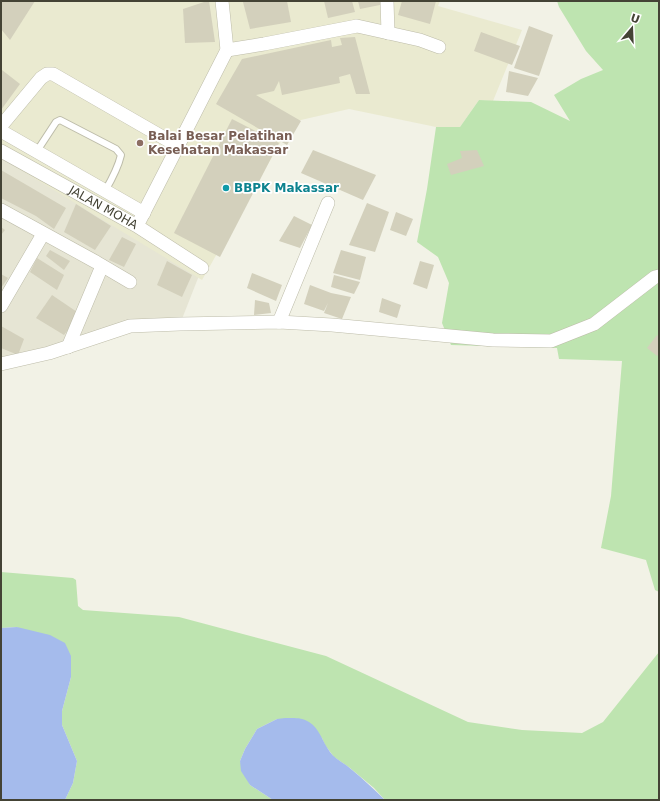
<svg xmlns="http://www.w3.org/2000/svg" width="660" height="801" font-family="'DejaVu Sans',sans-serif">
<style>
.residential{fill:#e6e5d4}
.education{fill:#eaead0}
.green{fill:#bee4b0}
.water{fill:#a5bbec}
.building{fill:#d3d0bc}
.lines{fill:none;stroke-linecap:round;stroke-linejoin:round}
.service-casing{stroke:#bdbca9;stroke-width:8}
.minor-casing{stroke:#bdbca9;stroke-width:14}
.service{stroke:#fff;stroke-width:6}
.minor{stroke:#fff;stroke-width:13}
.education-dot{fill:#8d6e63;stroke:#fff;stroke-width:1.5}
.culture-dot{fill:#0f9aa8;stroke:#fff;stroke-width:1.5}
.labels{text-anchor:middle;stroke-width:3.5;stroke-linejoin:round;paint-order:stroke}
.education-label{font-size:12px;font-weight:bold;fill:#785e54;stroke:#fff;text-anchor:start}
.culture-label{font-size:12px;font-weight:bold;fill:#0d838f;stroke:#fff;text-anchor:start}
.street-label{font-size:12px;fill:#444335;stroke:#fff}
</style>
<rect width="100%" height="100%" fill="#f2f2e6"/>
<polygon class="residential" points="1,152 202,268 180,324 130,326 1,364"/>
<polygon class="education" points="1,1 440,1 438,6 522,30 493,101 479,100 460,127 436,127 349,109 292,122 202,280 1,158"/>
<g class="green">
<polygon points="557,1 659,1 659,592 655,590 646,560 601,548 611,496 622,361 559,359 557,348 451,345 442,323 449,283 438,257 417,242 427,189 436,127 460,127 479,100 531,102 570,121 554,95 581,79 603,70 586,51 559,7"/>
<polygon points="1,572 73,578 76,580 78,606 83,610 179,617 326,656 468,722 522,730 582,733 603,722 659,652 659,800 385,800 374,788 350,768 334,757 325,745 322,738 277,719 257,729 245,749 240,761 250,785 273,800 65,800 73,783 77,761 62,725 62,711 71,677 17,627 1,628"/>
</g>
<g class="water">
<polygon points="17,627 50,635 65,643 71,656 71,677 62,711 62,725 77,761 73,783 65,800 1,800 1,628"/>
<path d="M285,718C293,718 302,717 309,722C320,729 322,741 330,752C335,759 344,763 351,769C363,779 374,789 385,800H273L250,785L241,771L240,761L245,749L257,729L277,719Z"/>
</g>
<g class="building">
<polygon points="1,1 35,1 10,40 1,29"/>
<polygon points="207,1 209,1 215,42 185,43 183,9"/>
<polygon points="249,1 287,1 291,22 250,29 243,2"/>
<polygon points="324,1 352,1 355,12 328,18"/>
<polygon points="358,1 385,1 385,4 360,9"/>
<polygon points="402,1 436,1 430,24 398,15"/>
<polygon points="529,26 553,35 539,76 514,68"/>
<polygon points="481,32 520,46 512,65 474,51"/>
<polygon points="355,37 370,94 356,94 350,74 339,77 340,83 282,95 279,81 274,91 256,95 301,121 287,145 216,104 242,59 331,40 332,47 342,45 340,38"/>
<polygon points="2,70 20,84 1,110 1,71"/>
<polygon points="509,71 538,78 528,96 506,92"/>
<polygon points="232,119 279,143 220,257 174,233"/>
<polygon points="313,150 376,175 363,200 301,173"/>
<polygon points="477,150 484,166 451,175 447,164 462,158 460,151"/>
<polygon points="1,170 66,208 54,229 36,216 1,198"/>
<polygon points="367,203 389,212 375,252 349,245"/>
<polygon points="76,204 111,226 95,250 64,232"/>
<polygon points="396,212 413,219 406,236 390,230"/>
<polygon points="294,216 312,225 300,248 279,241"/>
<polygon points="1,227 5,230 1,235"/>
<polygon points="122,237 136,244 124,267 109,260"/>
<polygon points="50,250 70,261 64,270 46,256"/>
<polygon points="341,250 366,257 360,280 333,273"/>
<polygon points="37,258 64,275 57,290 30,272"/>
<polygon points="167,261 192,275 182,297 157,285"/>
<polygon points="420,261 434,265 427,289 413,284"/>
<polygon points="252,273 282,285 276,301 247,288"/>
<polygon points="1,274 8,278 1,288"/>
<polygon points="334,275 360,282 354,294 331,287"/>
<polygon points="310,285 331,293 351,297 342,319 324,313 328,303 324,311 304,304"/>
<polygon points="52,295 80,314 64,335 36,318"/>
<polygon points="382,298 401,305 397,318 379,312"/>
<polygon points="255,300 269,303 271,313 254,315"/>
<polygon points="1,326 24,339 18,355 1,348"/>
<polygon points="657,335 659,337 659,353 657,356 647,348"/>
</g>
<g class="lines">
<g class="service-casing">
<path id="service" d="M37,151L56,122L60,120L116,149L121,155C118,168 112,179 105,191"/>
</g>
<g class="minor-casing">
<g id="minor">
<polyline points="387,1 388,33"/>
<polyline points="227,50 264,44 357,26 420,40 439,47"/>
<polyline points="1,126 41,78 47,74 53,74 178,146 227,50 222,1"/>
<polyline points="1,131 144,213"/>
<path id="s1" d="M1,151L137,226L202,268"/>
<polyline points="1,210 96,262 130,282"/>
<polyline points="140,220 178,146"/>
<polyline points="1,306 43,234"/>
<polyline points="279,322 328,203"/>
<polyline points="68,347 102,266"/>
<polyline points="1,364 49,353 130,326 180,324 279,322 332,325 493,340 551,341 594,324 655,277 659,276"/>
</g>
</g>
<use href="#service" class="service"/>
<use href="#minor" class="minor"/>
</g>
<circle class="education-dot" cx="140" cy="143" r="4"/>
<circle class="culture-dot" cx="226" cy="188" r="4"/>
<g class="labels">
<g class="education-label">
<text x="148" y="140">Balai Besar Pelatihan<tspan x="148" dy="14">Kesehatan Makassar</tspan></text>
</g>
<g class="culture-label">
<text x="234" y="192">BBPK Makassar</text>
</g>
<g class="street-label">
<text dy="4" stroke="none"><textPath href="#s1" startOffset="117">JALAN MOHA</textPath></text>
</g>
</g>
<rect width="660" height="801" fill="none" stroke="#444335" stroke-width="4"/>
<g transform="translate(632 28) rotate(19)" stroke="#ffffff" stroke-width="3" paint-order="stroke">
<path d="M0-3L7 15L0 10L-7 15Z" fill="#444335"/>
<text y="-6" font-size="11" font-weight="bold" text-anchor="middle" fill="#444335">U</text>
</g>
</svg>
